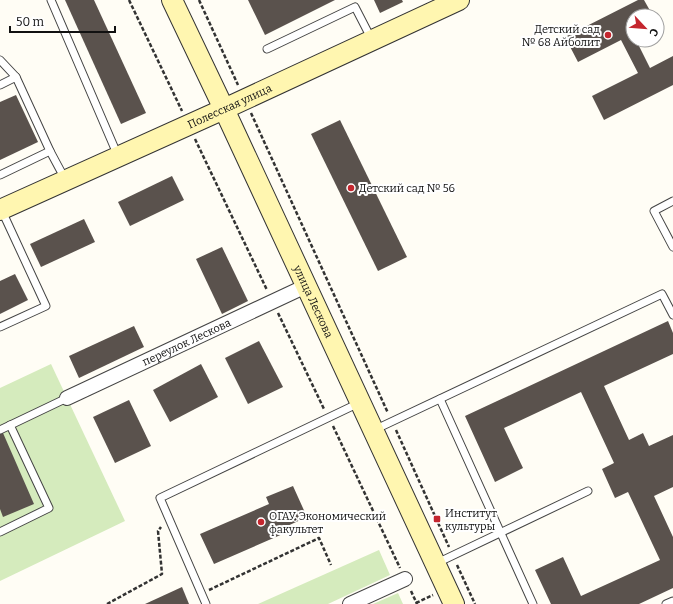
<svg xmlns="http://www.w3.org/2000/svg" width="673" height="604" font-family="Bitter,serif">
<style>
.green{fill:#d5ebbd}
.building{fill:#5a524d}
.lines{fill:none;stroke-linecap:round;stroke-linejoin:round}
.lane-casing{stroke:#444;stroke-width:9}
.street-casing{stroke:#444;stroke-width:16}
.secondary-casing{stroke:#333;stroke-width:22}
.path{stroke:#333;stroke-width:2.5;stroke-dasharray:4 2;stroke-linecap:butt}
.lane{stroke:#fff;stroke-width:7}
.street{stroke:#fff;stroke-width:14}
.secondary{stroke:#fff6b0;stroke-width:20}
.poi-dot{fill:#c4262e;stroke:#fff;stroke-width:1.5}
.labels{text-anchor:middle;stroke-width:4;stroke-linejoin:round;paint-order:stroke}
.poi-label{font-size:11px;fill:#111;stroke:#fff;text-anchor:start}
.street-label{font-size:11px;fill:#111;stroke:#fff}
</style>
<rect width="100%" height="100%" fill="#fffdf5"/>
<g class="green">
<polygon points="51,364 125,521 0,581 0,388"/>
<polygon points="379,550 390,575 328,604 258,604"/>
<polygon points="398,593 403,604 373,604"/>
</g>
<g class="building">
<polygon points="65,0 94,0 146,113 121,124"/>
<polygon points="248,0 335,0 265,35"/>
<polygon points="374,0 402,0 403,2 380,13"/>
<polygon points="638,0 644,0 653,16 633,16 633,40 636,40 650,68 673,56 673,85 604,120 592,96 638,73 621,40 578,62 565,37"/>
<polygon points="16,95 38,142 0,160 0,102"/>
<polygon points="340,120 407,257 378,271 311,134"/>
<polygon points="172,176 184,200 130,226 118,202"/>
<polygon points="84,219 95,242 41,267 30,244"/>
<polygon points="222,247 248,301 222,314 196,259"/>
<polygon points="15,274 28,300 0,314 0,281"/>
<polygon points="668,321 673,333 673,354 604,386 629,440 643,433 649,446 673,435 673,487 654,496 673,537 673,588 639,604 551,604 535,570 563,557 581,596 660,560 628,492 615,498 602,469 614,463 581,392 504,428 523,468 495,482 465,416"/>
<polygon points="134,326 144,347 79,378 69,356"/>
<polygon points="259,341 283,387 248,404 225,358"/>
<polygon points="201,364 218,397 170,422 153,390"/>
<polygon points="129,400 151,446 115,463 93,417"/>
<polygon points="3,433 34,504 3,517 0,509 0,434"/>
<polygon points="293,486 307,517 283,528 285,533 214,564 200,534 269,504 266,497"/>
<polygon points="182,587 189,604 145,604"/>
</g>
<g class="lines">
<g class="lane-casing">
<g id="lane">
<polyline points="51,0 118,156"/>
<polyline points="267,49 355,7 372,40"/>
<polyline points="0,60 16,77"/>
<polyline points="0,85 16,77 50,151"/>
<polyline points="0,175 50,151 65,179"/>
<polyline points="673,201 654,211 673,247"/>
<polyline points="0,327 46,306 2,211"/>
<polyline points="440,399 533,604"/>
<polyline points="0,430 67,398"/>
<polyline points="374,430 662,294 673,315"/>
<polyline points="0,532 49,508 10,425"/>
<polyline points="437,563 588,491"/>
<polyline points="206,604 160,498 359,403"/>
<polyline points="666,604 673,601"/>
</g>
</g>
<g class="street-casing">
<g id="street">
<path id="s1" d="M67,398L306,286"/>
<polyline points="350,604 405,579"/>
</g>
</g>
<g class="secondary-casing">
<g id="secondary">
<path id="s2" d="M172,0L224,109L454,604"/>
<path id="s3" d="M0,210L224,109L459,0"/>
</g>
</g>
<g class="path">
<polyline points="129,0 182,111"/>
<polyline points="199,0 238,85"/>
<polyline points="251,113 388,413"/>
<polyline points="195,139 267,290"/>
<polyline points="278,313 324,409"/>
<polyline points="333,426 400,568"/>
<polyline points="396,430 449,547"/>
<polyline points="457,565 475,604"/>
<polyline points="209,590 319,538 331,565"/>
<polyline points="411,591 417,604"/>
<polyline points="416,603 433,595"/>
<polyline points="107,604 162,574 158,531 161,527"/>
</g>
<use href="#lane" class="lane"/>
<use href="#street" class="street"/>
<use href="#secondary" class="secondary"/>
</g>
<g class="poi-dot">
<circle cx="608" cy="35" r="4"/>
<circle cx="351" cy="188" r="4"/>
<rect x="433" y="515" width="8" height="8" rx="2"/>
<circle cx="261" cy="522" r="4"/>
</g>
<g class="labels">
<g class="poi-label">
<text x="600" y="33" text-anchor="end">Детский сад<tspan x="600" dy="13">№ 68 Айболит</tspan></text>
<text x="359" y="192">Детский сад № 56</text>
<text x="445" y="517">Институт<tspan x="445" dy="13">культуры</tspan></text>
<text x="269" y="520">ОГАУ. Экономический<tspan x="269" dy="13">факультет</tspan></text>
</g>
<g class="street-label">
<text dy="4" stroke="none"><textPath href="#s3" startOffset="252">Полесская улица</textPath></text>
<text dy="4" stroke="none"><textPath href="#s2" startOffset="333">улица Лескова</textPath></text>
<text dy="4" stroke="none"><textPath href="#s1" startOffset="132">переулок Лескова</textPath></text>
</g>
</g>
<g transform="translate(645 28) rotate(116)"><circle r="19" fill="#ffffff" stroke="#a0a0a0"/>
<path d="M0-3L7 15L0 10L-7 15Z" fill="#c4262e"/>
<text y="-6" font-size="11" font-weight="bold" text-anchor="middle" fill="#111111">С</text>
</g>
<path d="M10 26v6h105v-6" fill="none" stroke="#111111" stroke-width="2"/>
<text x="16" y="26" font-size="12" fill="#111111" stroke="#ffffff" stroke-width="3" paint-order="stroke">50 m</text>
</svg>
